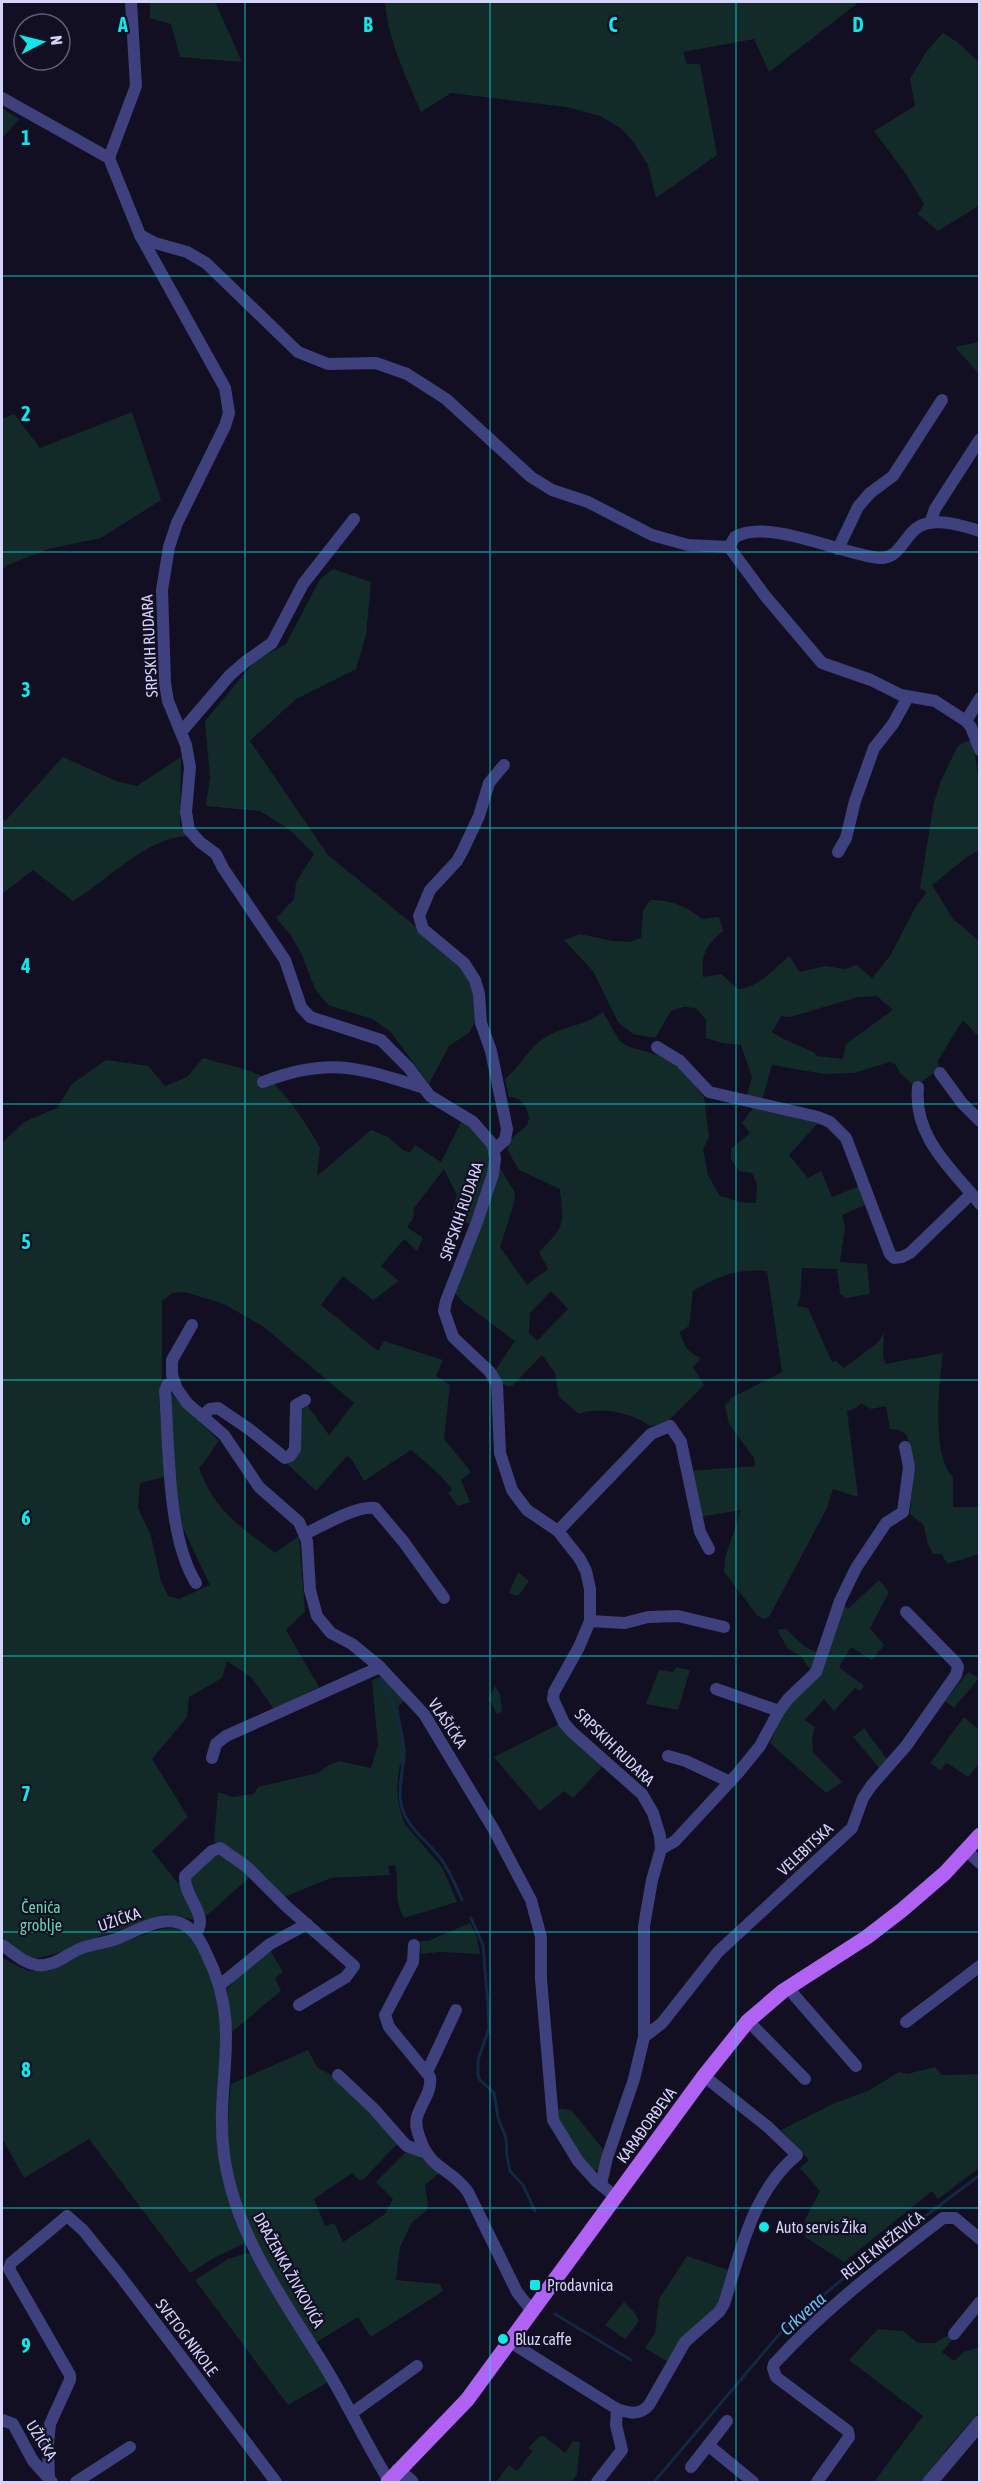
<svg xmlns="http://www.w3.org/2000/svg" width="981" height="2484" font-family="'Asap Condensed',sans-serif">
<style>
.green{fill:#132b28;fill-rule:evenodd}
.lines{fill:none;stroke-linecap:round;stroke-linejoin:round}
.stream{stroke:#112943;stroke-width:3}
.minor{stroke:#3e417d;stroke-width:12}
.tertiary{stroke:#3e417d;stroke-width:15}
.primary{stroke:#b063f3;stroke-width:15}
.grid{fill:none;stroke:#12e6e8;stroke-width:1.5;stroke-opacity:0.55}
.poi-dot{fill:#12e6e8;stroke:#110f21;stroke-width:2}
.labels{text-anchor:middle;stroke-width:4.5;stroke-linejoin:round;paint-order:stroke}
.street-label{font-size:16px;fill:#d4d3fc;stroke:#110f21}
.park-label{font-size:16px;fill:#65d6af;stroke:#110f21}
.poi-label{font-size:16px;fill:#d4d3fc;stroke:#110f21;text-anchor:start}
.water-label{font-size:18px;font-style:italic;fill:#69c0f3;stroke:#110f21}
.grid-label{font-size:20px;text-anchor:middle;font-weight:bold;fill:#12e6e8;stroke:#110f21;stroke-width:4.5;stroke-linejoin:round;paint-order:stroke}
</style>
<rect width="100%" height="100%" fill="#110f21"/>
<g class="green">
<polygon points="150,2 215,2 242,62 180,57 171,24 150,18"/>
<path d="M385,2H859L769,72L754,39L683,52L687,64H700L717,155L656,198L648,165L634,143L622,129L600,116L567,107L451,93L421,112C406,77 388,40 385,2Z"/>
<polygon points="943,33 957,42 979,62 980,205 938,231 918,214 924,204 906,174 874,131 915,106 910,79 926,52"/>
<polygon points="2,108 19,119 2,138"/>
<polygon points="979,342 980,342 979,374 955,347"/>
<polygon points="132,412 161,500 101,538 48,549 8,565 2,570 2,419 14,414 40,448"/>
<polygon points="333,569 371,582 366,635 356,669 296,699 250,741 328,855 458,961 473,987 477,1017 470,1032 449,1046 429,1084 390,1031 372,1019 328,1005 315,989 302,955 290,934 276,918 294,899 296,882 314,854 289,829 260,811 206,806 210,777 205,721 254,662 286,644 320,579"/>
<path d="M972,740C981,777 979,813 979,850L967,857L932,885L953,919L979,941V1032L977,1035L963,1020L937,1062L939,1066C935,1074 922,1082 914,1086L900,1073L895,1064L890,1062L854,1073L824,1074L772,1065L762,1100L747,1095L752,1077L741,1045L722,1043L706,1038V1020L696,1008L684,1007L671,1011L655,1038L633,1034L618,1022L593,971L564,940L580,934L612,941L629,942L641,938L643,911L650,900C669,899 687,906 702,919L719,917L723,931C706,946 701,953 703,977L721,974L738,989C758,988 774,969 789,956L800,972L825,966L845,969L857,965L872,978L890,956L915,908L927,892L920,888L934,802L941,781L957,747L962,743ZM877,996L893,1010L846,1044L843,1059L816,1056L815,1053L784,1039L772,1032L781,1016L790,1017L858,997Z"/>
<path d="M63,757L116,781L137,786L181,757L180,825L187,836C145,838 107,881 73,901L33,870L2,894V817L5,821Z"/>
<path d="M603,1012L619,1040L627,1046L664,1057L681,1067L704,1097L709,1137L703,1149L708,1175L720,1196L740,1202L756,1203L757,1184L752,1173L739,1171L731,1159V1149L750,1133L742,1123L753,1108L820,1121L789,1155L808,1178L821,1171L832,1197L860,1186L867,1204L842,1215L845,1226L840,1262L867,1264L870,1294L846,1298L840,1294L837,1269L802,1268L800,1297L797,1306L808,1308L832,1362L836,1361L844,1368L877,1343L884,1333L883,1357L886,1364L943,1353C939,1382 931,1456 953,1477V1507H979V1554L947,1564L942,1554H933L927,1542L924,1525L910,1514C912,1487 915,1460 906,1434L899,1430L890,1429L886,1406L871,1409L861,1403L856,1408L847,1411L858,1497L833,1489L827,1508L769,1617L764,1619L757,1615L724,1572L725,1558L741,1510L699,1517L690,1471L755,1466L754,1458L729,1424L725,1406L731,1398L782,1372L767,1271C738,1268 718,1276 693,1291L689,1326L680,1332C683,1346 688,1352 701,1358L693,1367L704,1385L665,1424L650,1426C631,1413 601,1406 579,1414L559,1397L555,1373L542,1355L513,1385L509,1387L499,1382L494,1372L515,1341L463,1302L455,1293L500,1168L514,1191L515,1200L500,1247L527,1285L548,1269L539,1252C565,1225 564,1227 560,1189L519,1170L508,1151C508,1147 508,1144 510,1141C517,1129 537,1129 525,1106C522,1100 516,1097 509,1097L505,1079C520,1067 528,1049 544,1038C562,1026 586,1026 603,1012ZM551,1291L568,1309L537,1341L529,1333L530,1313Z"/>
<path d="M203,1058C223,1064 257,1070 273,1083C292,1100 306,1125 320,1147L317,1176L371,1130L388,1137L404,1151L410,1152L415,1145L441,1162L462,1120L482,1137L488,1147L492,1166L470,1224L451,1217L457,1195L444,1169L414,1208L413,1219L407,1227L423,1238L417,1251L404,1239L381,1266L399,1281L373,1300L343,1276L321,1305L378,1351L384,1341L443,1360L436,1376L450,1385L444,1439L471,1472L461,1480L470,1502L458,1506L448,1493L452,1489L439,1474L411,1450L364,1481L352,1460L347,1456L316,1491L283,1460H290L300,1412L307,1405L329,1435L354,1403L264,1327L224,1304L185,1292L172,1293L162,1301V1376L159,1394L164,1477L140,1483L138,1508L151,1536L161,1581L168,1596L179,1599L210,1585L183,1528L176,1498L169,1398L171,1394L219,1441C211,1450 207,1460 199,1468C216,1513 239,1525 275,1553L299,1536L305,1611L286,1630L319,1687L274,1709L251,1677L227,1661L222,1678L189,1697L187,1717L152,1759L188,1817L152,1851L182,1888L196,1920L166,1914L83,1942L58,1953L38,1958H31L8,1945L2,1935V1143L24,1122L57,1108L72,1084L106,1060L148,1066L165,1086L187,1077Z"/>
<polygon points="518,1572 529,1581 518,1596 509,1593"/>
<polygon points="879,1580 889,1592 870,1628 884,1645 872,1660 851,1647 839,1667 864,1686 861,1691 855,1688 834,1711 824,1699 805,1720 815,1727 812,1738 813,1752 842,1782 826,1793 770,1743 784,1712 805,1687 842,1604 848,1609"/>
<polygon points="786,1629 805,1647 816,1652 816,1659 810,1670 801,1656 788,1649 777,1630"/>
<polygon points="676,1667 690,1670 678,1710 646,1704 659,1670 673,1672"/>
<polygon points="968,1672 979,1678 954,1708 945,1701"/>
<path d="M383,1676L407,1699L398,1706L406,1751L405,1763L400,1764C396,1786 396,1803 405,1824L443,1869L457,1902L404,1918C393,1899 400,1885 395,1865L388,1866L390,1875L331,1878L284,1897L265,1876L214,1841L218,1792L233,1797L254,1794L258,1787L318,1773L329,1765L339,1761L371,1768L378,1745L372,1680Z"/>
<polygon points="495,1686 500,1694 502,1712 497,1714 489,1699"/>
<polygon points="964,1717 979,1730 979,1764 968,1777 947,1763 940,1770 930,1763"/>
<polygon points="559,1724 602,1767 573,1798 564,1791 540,1811 494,1757"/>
<polygon points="864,1728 889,1762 880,1769 853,1737"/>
<polygon points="218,1854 251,1876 206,1916 191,1891 189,1878"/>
<polygon points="470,1923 477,1937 480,1954 440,1952 421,1954 420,1941 428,1941"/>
<path d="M176,1928C183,1930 188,1932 192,1938C204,1954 215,1991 221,2011L219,2162L223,2184L245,2243L214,2258L190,2273L89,2139L24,2178L2,2138V1958L28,1971H49L84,1952L122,1942L161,1929Z"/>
<polygon points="270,1950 283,1972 275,1978 281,1991 232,2032 227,1989 236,1979"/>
<path d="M308,2050L317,2067L331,2075L366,2107L398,2143L364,2179L359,2180L352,2173L314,2199L325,2226L334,2223L343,2242L385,2214L393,2199L376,2182L407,2151L423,2157L439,2173L425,2185L428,2205L426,2211L412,2222L400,2247L396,2280L440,2284L443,2291L371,2337L358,2317L315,2343C287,2295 238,2221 230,2166C226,2139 228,2111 231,2084Z"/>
<polygon points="935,2067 941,2075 979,2074 979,2168 938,2199 932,2191 844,2262 805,2237 805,2220 820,2191 800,2168 809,2160 781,2130 835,2103 868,2091 899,2072 907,2074"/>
<polygon points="553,2108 571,2110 603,2149 599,2170 594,2170 574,2148"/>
<polygon points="248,2253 252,2255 328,2382 288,2405 195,2280 228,2259"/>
<polygon points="687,2256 731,2271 721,2301 668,2362 645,2348 655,2333 659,2299"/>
<polygon points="624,2302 635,2313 639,2321 625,2339 605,2325"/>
<polygon points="878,2329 903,2331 918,2343 934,2343 949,2335 952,2340 942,2352 954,2361 964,2352 977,2348 979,2349 979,2413 950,2445 922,2482 874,2482 923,2416 849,2360"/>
<polygon points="544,2436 565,2453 573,2441 580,2442 577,2474 572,2482 496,2482 509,2465 517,2471 533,2451 528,2448 539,2437"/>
</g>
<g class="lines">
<g class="stream">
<path d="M381,1679C393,1704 405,1730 403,1758C403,1775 397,1792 402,1808C408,1829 429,1842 441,1859C450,1871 456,1886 462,1900"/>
<polyline points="471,1918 483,1945 488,2006 489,2028 478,2060 478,2075 480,2080 494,2093 498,2118 506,2138 507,2156 510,2171 523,2185 535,2211"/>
<polyline points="555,2314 631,2360"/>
<polyline points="654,2482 782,2331 847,2275 980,2175"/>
</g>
<g class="minor">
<polyline points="2,98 109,158 140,235 225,388 229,413 225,426 177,523 169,547 162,590 165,683 168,701 186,745 190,767 186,812 189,830 200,842 216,854 223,868 285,960 301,1007 310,1017 381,1040 409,1068 430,1096 473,1122 493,1145 495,1159 493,1174 477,1222 446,1301 444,1311 453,1337 490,1372 497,1384 500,1453 512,1490 527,1510 558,1531 580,1559 586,1571 590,1589 590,1621 579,1647 554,1692 553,1699 564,1723 572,1732 642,1794 653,1813 660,1836 661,1849 652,1880 644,1926 644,2037 634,2079 607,2158 601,2184"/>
<polyline points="109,158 136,86 131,2"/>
<polyline points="140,235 155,243 187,252 206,263 298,352 328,364 376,363 407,374 446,399 531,477 552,490 588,502 652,535 688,545 729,547"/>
<polyline points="930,523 935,509 980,439"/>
<polyline points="838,549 858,507 870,493 893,476 942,400"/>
<polyline points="980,698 966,721 971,727 980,750"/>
<path d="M966,721L935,701L901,695L871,680L822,663L766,597L729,547L735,537C768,518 841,554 879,558C902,560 904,530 925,524C942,519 963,526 980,531"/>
<polyline points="181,732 230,675 245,662 272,643 303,584 354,519"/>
<polyline points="838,852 846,838 855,801 874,748 893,724 908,697"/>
<polyline points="657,1047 680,1061 709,1092 818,1117 830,1122 846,1138 890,1254 894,1258 902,1257 910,1253 971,1194"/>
<polyline points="940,1073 962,1103 980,1121"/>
<path d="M263,1082C329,1056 360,1068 424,1088"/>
<path d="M918,1087C913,1137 951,1168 980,1204"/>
<polyline points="494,1150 505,1140 507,1129 491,1051 481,1023 479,994 475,980 464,963 423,929 419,916 430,890 457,861 463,850 479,816 489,783 504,765"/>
<polyline points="192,1325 172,1360 172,1375 177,1389 187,1403 224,1435 259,1487 299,1522 307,1541 310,1590 317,1616 331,1633 352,1644 380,1667 424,1714 494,1830 531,1900 541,1937 541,1979 553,2120 578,2161 596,2181 616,2197"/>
<path d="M174,1382L167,1385L165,1391C169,1446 167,1537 196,1583"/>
<polyline points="202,1416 210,1409 218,1408 249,1429 285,1458 290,1456 295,1449 296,1405 305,1400"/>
<polyline points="558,1531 651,1434 670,1426 681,1442 700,1532 709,1549"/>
<path d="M305,1534C322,1526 357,1505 375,1508L403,1541L444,1598"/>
<polyline points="590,1621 625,1623 648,1617 678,1616 724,1627"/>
<polyline points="716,1689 779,1711"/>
<polyline points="668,1756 686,1761 730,1782"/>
<polyline points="212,1758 216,1744 226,1736 380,1667"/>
<polyline points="661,1849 675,1841 738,1773 760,1746 779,1711 788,1699 816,1672 840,1601 856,1568 886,1523 903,1512 909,1467 905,1447"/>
<polyline points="966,1850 980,1863"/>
<path d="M195,1934C211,1916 183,1897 185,1876L212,1851L220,1848L247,1867L286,1906L354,1966L346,1977L299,2005"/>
<path d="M2,1945C13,1952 23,1963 37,1965C55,1967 66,1954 82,1948C92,1944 103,1943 113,1940C133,1933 165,1912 186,1926C197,1933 202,1944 207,1955C244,2029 214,2082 224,2155C235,2236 286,2303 327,2370C349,2407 367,2445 389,2481"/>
<path d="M414,1945L413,1962L385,2015L389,2027L430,2077C432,2092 421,2103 417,2117C415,2124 417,2130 419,2136C430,2171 449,2166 468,2192L517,2292L532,2311"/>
<polyline points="220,1985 270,1944 307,1924"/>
<polyline points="787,1987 856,2066"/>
<polyline points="748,2021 805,2079"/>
<polyline points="906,2022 980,1966"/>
<polyline points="644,2037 662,2023 718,1952 852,1828 863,1798 871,1786 906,1746 956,1675 958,1667 956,1663 906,1612"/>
<polyline points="427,2072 456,2010"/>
<polyline points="338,2075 374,2109 402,2141 407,2146 424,2152"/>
<polyline points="954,2334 980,2302"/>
<path d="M510,2342L617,2409C630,2413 639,2416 649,2405L685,2342L719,2312L724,2304C741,2251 752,2192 797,2155L768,2127L704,2076"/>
<polyline points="352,2413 417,2366"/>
<polyline points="2,2420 13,2424 33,2461 52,2482"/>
<polyline points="708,2445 753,2482"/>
<polyline points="691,2467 727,2421"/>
<polyline points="49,2478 48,2444 50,2424 70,2380 70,2375 9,2269 11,2263 67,2216 83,2230 121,2277 276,2482"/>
<polyline points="76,2482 130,2447"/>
<polyline points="597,2482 622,2450 616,2425 617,2409"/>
<path d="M817,2482L849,2437L848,2431L776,2377L773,2368L774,2364C825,2308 884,2264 943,2218H955L980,2239"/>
</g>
<g class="tertiary">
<polyline points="398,2471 411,2482"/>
<polyline points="930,2482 980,2423"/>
</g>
<polyline class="primary" points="388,2482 467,2400 704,2076 748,2021 783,1991 867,1937 902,1910 945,1873 980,1835"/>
</g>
<path class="grid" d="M245,2V2482M490,2V2482M736,2V2482M2,276H980M2,552H980M2,828H980M2,1104H980M2,1380H980M2,1656H980M2,1932H980M2,2208H980"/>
<g class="poi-dot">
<circle cx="764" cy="2227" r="6"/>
<rect x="529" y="2279" width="12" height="12" rx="3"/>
<circle cx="503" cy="2339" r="6"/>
</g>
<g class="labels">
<g class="street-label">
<text transform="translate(149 646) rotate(-93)" y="6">SRPSKIH RUDARA</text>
<text transform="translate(461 1211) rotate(-71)" y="6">SRPSKIH RUDARA</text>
<text transform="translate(448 1723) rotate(56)" y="6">VLAŠIĆKA</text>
<text transform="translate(615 1747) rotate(44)" y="6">SRPSKIH RUDARA</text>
<text transform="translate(805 1849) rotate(-43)" y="6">VELEBITSKA</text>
<text transform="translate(119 1919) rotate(-19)" y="6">UŽIČKA</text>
<text transform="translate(646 2125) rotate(-54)" y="6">KARAĐORĐEVA</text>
<text transform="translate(882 2245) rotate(-38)" y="6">RELJE KNEŽEVIĆA</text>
<text transform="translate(289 2270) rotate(61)" y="6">DRAŽENKA ŽIVKOVIĆA</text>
<text transform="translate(187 2337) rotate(53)" y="6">SVETOG NIKOLE</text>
<text transform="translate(42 2440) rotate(58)" y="6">UŽIČKA</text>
</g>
<g class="park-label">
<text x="41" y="1913">Čenića<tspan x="41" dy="18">groblje</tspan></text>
</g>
<g class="poi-label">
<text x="776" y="2233">Auto servis Žika</text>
<text x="547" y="2291">Prodavnica</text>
<text x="515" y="2345">Bluz caffe</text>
</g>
<g class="water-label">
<text transform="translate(803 2314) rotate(-42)" y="6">Crkvena</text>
</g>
</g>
<g class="grid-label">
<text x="123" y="32">A</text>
<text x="368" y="32">B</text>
<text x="613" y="32">C</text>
<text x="858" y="32">D</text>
<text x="26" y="145">1</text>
<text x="26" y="421">2</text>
<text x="26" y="697">3</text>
<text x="26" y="973">4</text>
<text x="26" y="1249">5</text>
<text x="26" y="1525">6</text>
<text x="26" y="1801">7</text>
<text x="26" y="2077">8</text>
<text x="26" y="2353">9</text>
</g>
<rect width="981" height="2484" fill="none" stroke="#d4d3fc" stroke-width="6"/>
<g transform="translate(42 42) rotate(83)"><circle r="28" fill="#110f21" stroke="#5f5d79" stroke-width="1.5"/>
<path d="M0-4.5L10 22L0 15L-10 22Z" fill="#12e6e8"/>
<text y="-9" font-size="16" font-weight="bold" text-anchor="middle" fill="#d4d3fc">N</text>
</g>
</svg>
